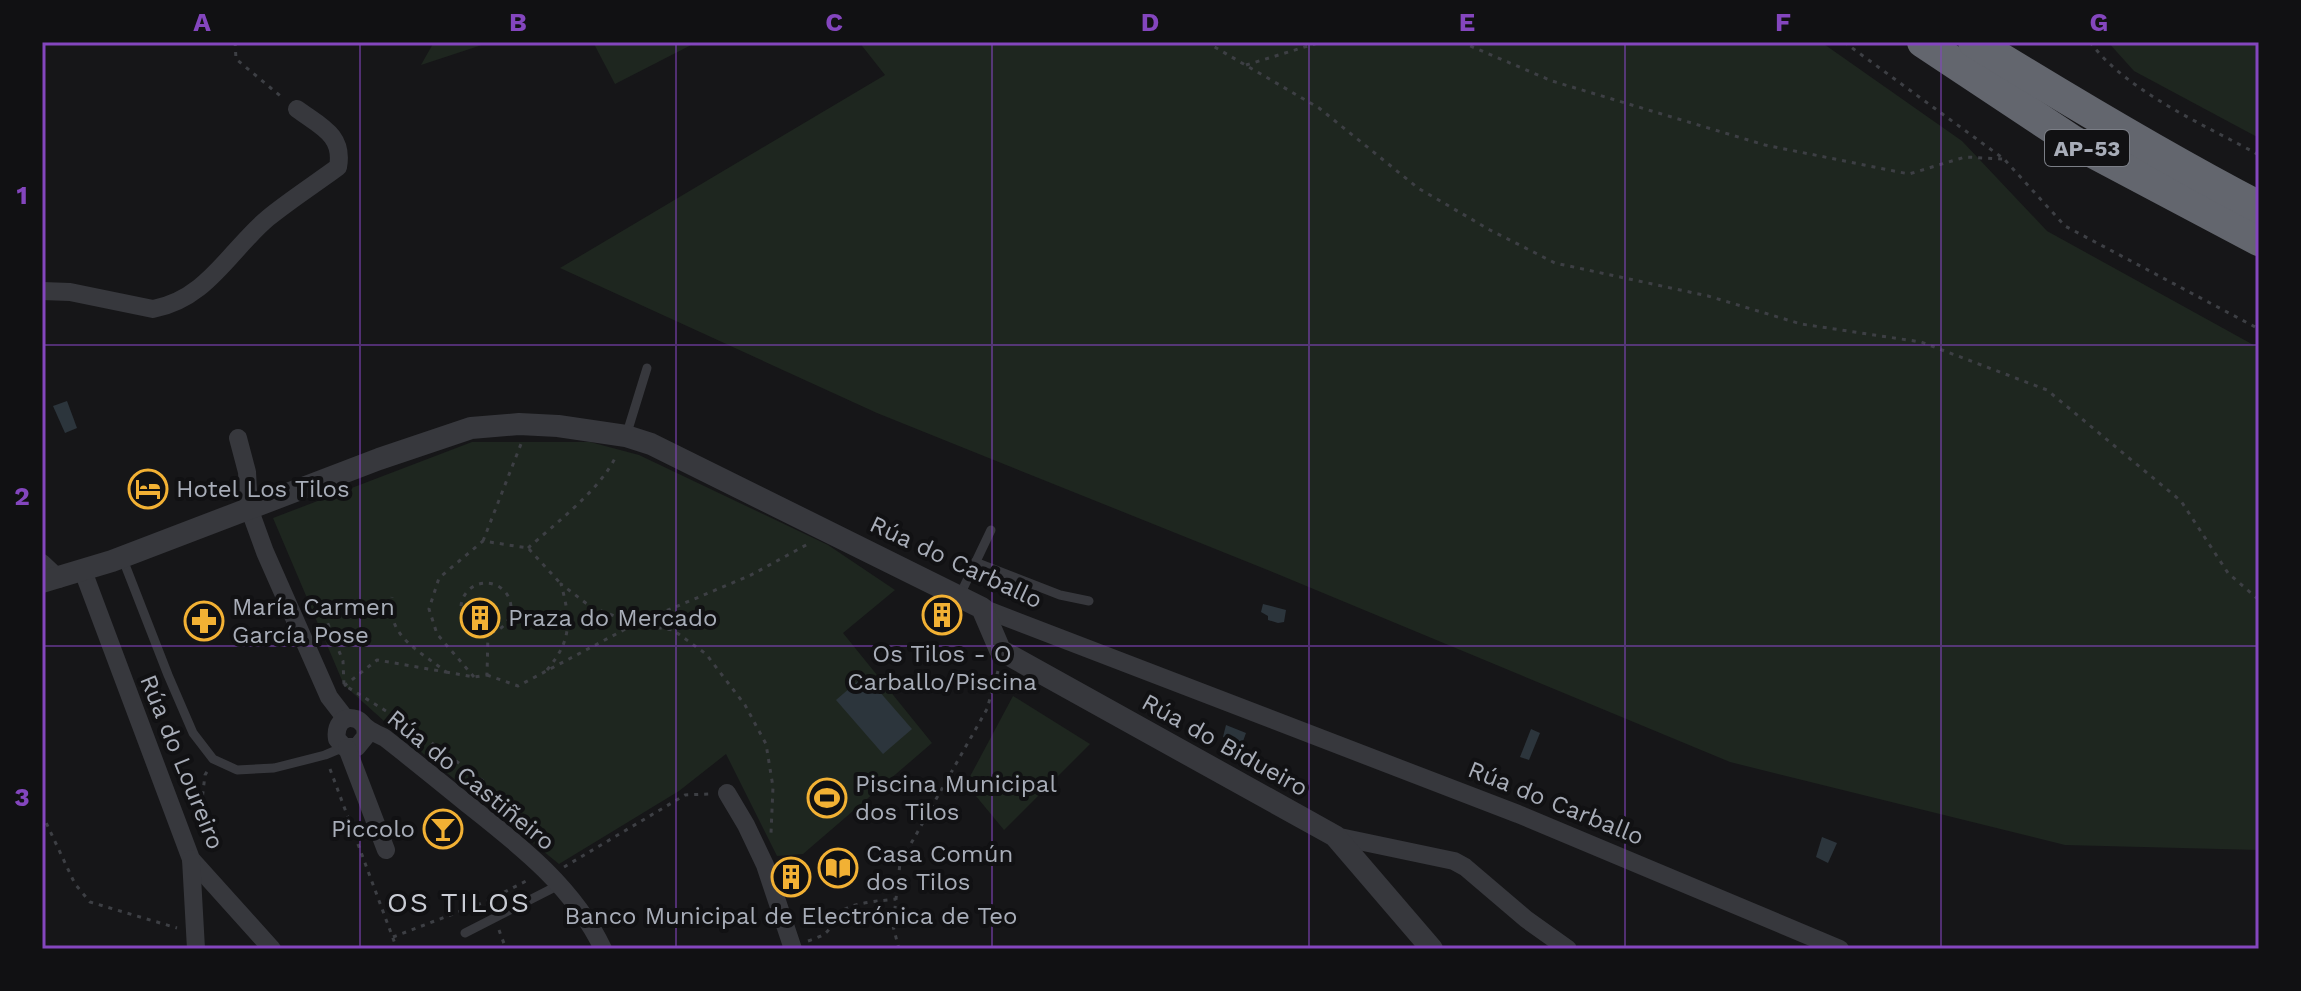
<svg xmlns="http://www.w3.org/2000/svg" width="2301" height="991" font-family="'Work Sans',sans-serif">
<style>
.green{fill:#1e261f}
.water{fill:#2c353c}
.lines{fill:none;stroke-linecap:round;stroke-linejoin:round}
.path{stroke:#3d3f44;stroke-width:3;stroke-dasharray:4 6;stroke-linecap:butt}
.service{stroke:#37383d;stroke-width:9}
.minor{stroke:#37383d;stroke-width:18}
.tertiary{stroke:#37383d;stroke-width:22}
.motorway{stroke:#63666e;stroke-width:32}
.grid{fill:none;stroke:#8446be;stroke-width:2;stroke-opacity:0.55}
.labels{text-anchor:middle;stroke-width:8;stroke-linejoin:round;paint-order:stroke}
.shield{fill:#111113;stroke:#7b7e86;stroke-width:2}
.shield-label{font-size:22px;font-weight:bold;fill:#a8adb8}
.poi-label{font-size:24px;fill:#a8adb8;stroke:#111113;text-anchor:start}
.street-label{font-size:24px;fill:#a8adb8;stroke:#111113}
.quarter-label{font-size:28px;letter-spacing:2px;fill:#c9ccd4;stroke:#111113}
.neatline{fill:none;stroke:#8446be;stroke-width:3}
.grid-label{font-size:26px;text-anchor:middle;font-weight:bold;fill:#8446be}
</style>
<rect width="100%" height="100%" fill="#161618"/>
<g class="green">
<polygon points="434,42 491,42 421,65"/>
<polygon points="593,42 697,42 615,84"/>
<polygon points="859,42 1821,42 1962,141 2047,231 2259,348 2259,850 2065,845 1730,762 1275,573 877,413 560,268 885,75"/>
<polygon points="2108,42 2259,42 2259,138 2134,71"/>
<polygon points="472,442 590,442 639,455 828,545 895,590 843,633 932,743 803,854 777,856 726,754 679,791 559,864 394,730 344,685 273,518"/>
<polygon points="1013,696 1090,744 1004,830 966,784"/>
</g>
<g class="water">
<polygon points="67,401 77,428 65,433 53,406"/>
<polygon points="1263,604 1286,610 1284,622 1278,623 1268,620 1268,616 1261,612"/>
<polygon points="865,675 912,729 883,754 836,700"/>
<polygon points="1226,725 1246,733 1242,744 1223,737"/>
<polygon points="1531,729 1540,733 1529,760 1520,757"/>
<polygon points="1822,837 1837,843 1828,863 1816,857"/>
</g>
<g class="lines">
<g class="path">
<polyline points="235,42 236,59 284,99"/>
<polyline points="1206,42 1319,108 1418,188 1490,230 1555,263 1708,296 1801,324 1921,342 2047,390 2181,501 2228,573 2259,600"/>
<polyline points="1461,42 1552,81 1765,145 1909,174 1965,157 2004,159"/>
<polyline points="1844,42 2004,159 2065,226 2259,329"/>
<path d="M2090,42C2127,92 2205,125 2259,155"/>
<polyline points="1246,65 1321,42"/>
<polyline points="483,541 521,444"/>
<path d="M528,548C555,524 601,489 616,456"/>
<circle cx="486" cy="608" r="25"/>
<polyline points="324,614 343,661 344,685 399,719 486,783"/>
<path d="M547,670C572,640 571,621 561,584L591,607L635,624L673,630L706,654L745,705L766,744L773,787L771,833"/>
<polyline points="446,672 474,677 487,675 488,633"/>
<polyline points="487,675 518,686 635,624 751,575 808,544"/>
<polyline points="474,677 437,634 429,609 439,578 483,541 528,548 561,584"/>
<path d="M344,686L377,660L446,672C419,650 386,637 392,597"/>
<polyline points="330,769 397,949"/>
<polyline points="42,814 75,884 90,902 177,928"/>
<polyline points="199,825 205,775 208,770"/>
<polyline points="564,867 685,795 709,794"/>
<polyline points="499,930 506,949"/>
<polyline points="393,937 487,901 528,880"/>
<path d="M808,941C835,932 825,930 840,913C850,902 882,901 896,899"/>
<polyline points="899,949 893,926 900,863 987,709 998,671"/>
</g>
<g class="service">
<polyline points="626,436 647,368"/>
<polyline points="122,557 168,675 193,733 213,759 237,770 274,768 325,755 344,747"/>
<polyline points="975,562 1060,595 1089,601"/>
<polyline points="959,597 991,530"/>
<polyline points="465,933 559,885"/>
</g>
<g class="minor">
<path d="M42,291L70,292L153,309C207,299 229,251 268,218C290,200 315,184 338,167C344,135 320,126 297,109"/>
<polyline points="238,438 247,472 249,508 265,552 329,697 346,719"/>
<polyline points="42,563 59,579"/>
<polyline points="83,571 191,859 272,949"/>
<polyline points="982,608 1518,814 1840,949"/>
<path d="M365,727L366,736L357,747H344L337,739C335,727 342,714 356,719C362,721 361,724 367,728C372,732 379,735 385,738C412,759 439,781 466,803C518,844 574,887 603,949"/>
<polyline points="347,748 386,850"/>
<polyline points="727,793 746,825 765,865 793,949"/>
<polyline points="1335,836 1454,861 1465,867 1526,919 1568,949"/>
<polyline points="191,859 196,949"/>
</g>
<polyline class="tertiary" points="42,582 112,561 379,459 471,428 519,424 558,426 626,436 651,444 982,608 1000,650 1335,836 1432,949"/>
<g class="motorway">
<polyline points="1923,42 2074,142 2259,240"/>
<path d="M1974,42C2068,100 2161,156 2259,207"/>
</g>
</g>
<path class="grid" d="M360,42V949M676,42V949M992,42V949M1309,42V949M1625,42V949M1941,42V949M42,345H2259M42,646H2259"/>
<defs>
<g id="hotel-ring" transform="scale(2)"><circle r="9.5" fill="#111113" stroke="#f2b134" stroke-width="1.5"/><path d="M-6-4.5h1.5V1H6V5H4.5V3h-9V5H-6ZM-4 0a1.8 1.8 0 1 1 3.6 0ZM.5 0V-2.5h3Q6-2.5 6 0Z" fill="#f2b134"/></g>
<g id="building-ring" transform="scale(2)"><circle r="9.5" fill="#111113" stroke="#f2b134" stroke-width="1.5"/><path d="M-4-6H4V6H1V3H-1V6H-4ZM-2.5-4.3h1.7v1.8h-1.7ZM.8-4.3h1.7v1.8H.8ZM-2.5-1h1.7V.8h-1.7ZM.8-1h1.7V.8H.8Z" fill="#f2b134"/></g>
<g id="pharmacy-ring" transform="scale(2)"><circle r="9.5" fill="#111113" stroke="#f2b134" stroke-width="1.5"/><path d="M-2-6h4v4h4v4h-4v4h-4v-4h-4v-4h4Z" fill="#f2b134"/></g>
<g id="stadium-ring" transform="scale(2)"><circle r="9.5" fill="#111113" stroke="#f2b134" stroke-width="1.5"/><path d="M0-5a6.5 5 0 1 0 0 10a6.5 5 0 1 0 0-10ZM-3.5-1.8h7v3.6h-7Z" fill="#f2b134"/></g>
<g id="bar-ring" transform="scale(2)"><circle r="9.5" fill="#111113" stroke="#f2b134" stroke-width="1.5"/><path d="M-6-5H6L.8 .8V4.5H3.5V6h-7V4.5H-.8V.8Z" fill="#f2b134"/></g>
<g id="library-ring" transform="scale(2)"><circle r="9.5" fill="#111113" stroke="#f2b134" stroke-width="1.5"/><path d="M-6-4Q-3-5.5-.7-3.5V5Q-3 3-6 4ZM6-4Q3-5.5 .7-3.5V5Q3 3 6 4Z" fill="#f2b134"/></g>
</defs>
<g fill-rule="evenodd">
<use href="#hotel-ring" x="148" y="489"/>
<use href="#building-ring" x="942" y="615"/>
<use href="#building-ring" x="480" y="618"/>
<use href="#pharmacy-ring" x="204" y="621"/>
<use href="#stadium-ring" x="827" y="798"/>
<use href="#bar-ring" x="443" y="829"/>
<use href="#library-ring" x="838" y="868"/>
<use href="#building-ring" x="791" y="877"/>
</g>
<g class="labels">
<rect class="shield" x="2045" y="130" width="84" height="36" rx="6"/>
<g class="shield-label">
<text x="2087" y="156">AP-53</text>
</g>
<g class="poi-label">
<text x="176" y="497">Hotel Los Tilos</text>
<text x="232" y="615">María Carmen<tspan x="232" dy="28">García Pose</tspan></text>
<text x="508" y="626">Praza do Mercado</text>
<text x="942" y="662" text-anchor="middle">Os Tilos - O<tspan x="942" dy="28">Carballo/Piscina</tspan></text>
<text x="855" y="792">Piscina Municipal<tspan x="855" dy="28">dos Tilos</tspan></text>
<text x="415" y="837" text-anchor="end">Piccolo</text>
<text x="866" y="862">Casa Común<tspan x="866" dy="28">dos Tilos</tspan></text>
<text x="791" y="924" text-anchor="middle">Banco Municipal de Electrónica de Teo</text>
</g>
<g class="street-label">
<text transform="translate(956 562) rotate(25)" y="8">Rúa do Carballo</text>
<text transform="translate(1225 745) rotate(29)" y="8">Rúa do Bidueiro</text>
<text transform="translate(182 762) rotate(68)" y="8">Rúa do Loureiro</text>
<text transform="translate(471 780) rotate(39)" y="8">Rúa do Castiñeiro</text>
<text transform="translate(1556 803) rotate(22)" y="8">Rúa do Carballo</text>
</g>
<g class="quarter-label">
<text x="459" y="912">OS TILOS</text>
</g>
</g>
<rect width="2301" height="991" fill="none" stroke="#111113" stroke-width="88"/>
<rect x="44" y="44" width="2213" height="903" class="neatline"/>
<g class="grid-label">
<text x="202" y="31">A</text>
<text x="518" y="31">B</text>
<text x="834" y="31">C</text>
<text x="1150" y="31">D</text>
<text x="1467" y="31">E</text>
<text x="1783" y="31">F</text>
<text x="2099" y="31">G</text>
<text x="22" y="204">1</text>
<text x="22" y="505">2</text>
<text x="22" y="806">3</text>
</g>
</svg>
